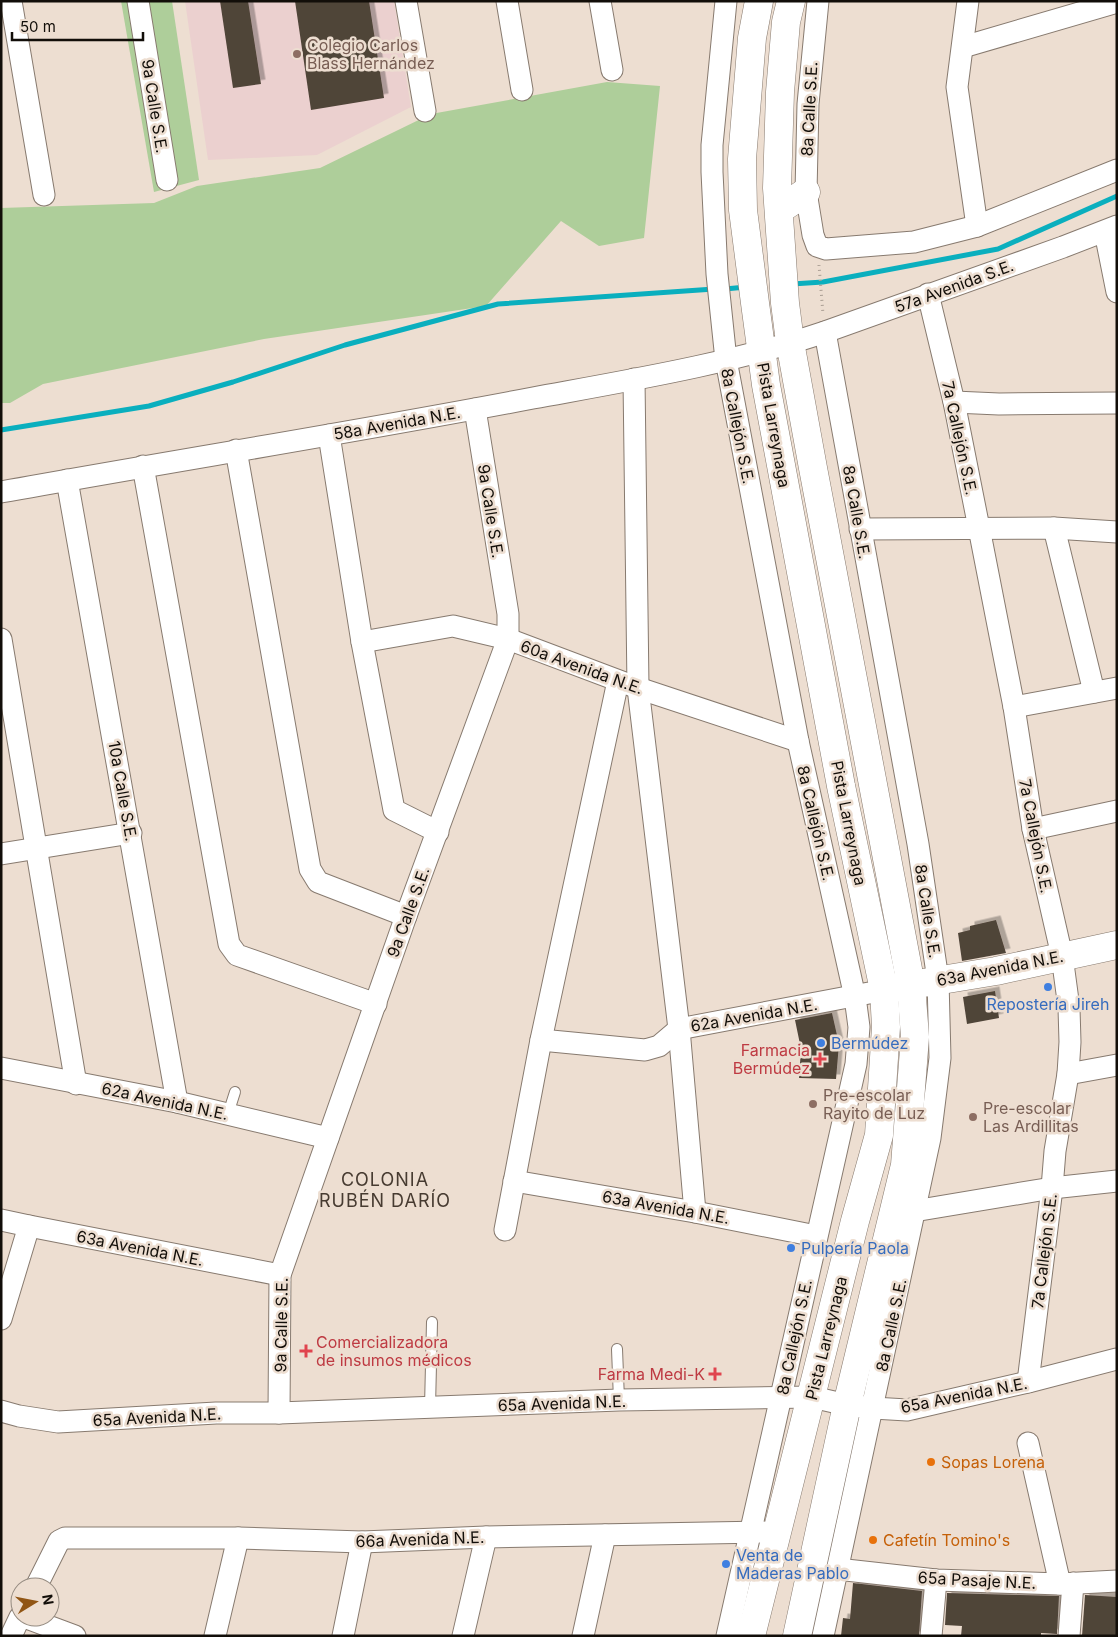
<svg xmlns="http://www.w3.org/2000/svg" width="1118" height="1637" font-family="Inter,sans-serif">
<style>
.education{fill:#ebd0cf}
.green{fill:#aece9a}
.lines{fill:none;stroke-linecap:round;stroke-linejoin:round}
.stream{stroke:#0aafbe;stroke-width:5}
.building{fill:#504439;filter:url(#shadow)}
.lane-casing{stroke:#877a6f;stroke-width:12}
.street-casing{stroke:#877a6f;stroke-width:23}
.secondary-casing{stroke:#877a6f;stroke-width:29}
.path{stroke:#ab9f94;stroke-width:3;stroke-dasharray:1 4;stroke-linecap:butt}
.lane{stroke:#fff;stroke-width:10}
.street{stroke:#fff;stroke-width:21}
.secondary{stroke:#fff;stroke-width:28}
.education-dot{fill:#8d6e63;stroke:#edded1;stroke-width:2}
.shop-dot{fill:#3f7fe0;stroke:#edded1;stroke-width:2}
.health-dot{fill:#e0444e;stroke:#edded1;stroke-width:2}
.food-dot{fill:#e8710a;stroke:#edded1;stroke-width:2}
.labels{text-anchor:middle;stroke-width:5;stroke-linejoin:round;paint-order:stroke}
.education-label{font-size:16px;fill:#785e54;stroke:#edded1;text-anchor:start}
.street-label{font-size:16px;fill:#120e09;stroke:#edded1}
.shop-label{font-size:16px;fill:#366cbe;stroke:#edded1;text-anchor:start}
.health-label{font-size:16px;fill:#be3a42;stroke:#edded1;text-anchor:end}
.food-label{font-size:16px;fill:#c56008;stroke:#edded1;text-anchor:start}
.neighbourhood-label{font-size:18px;letter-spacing:1px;fill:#473b31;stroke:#edded1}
</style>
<defs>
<filter id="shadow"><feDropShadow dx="4.5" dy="-4.5" stdDeviation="0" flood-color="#0004"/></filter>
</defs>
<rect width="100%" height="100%" fill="#edded1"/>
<polygon class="education" points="185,1 394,1 411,107 317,155 208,160"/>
<g class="green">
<polygon points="121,1 172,1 199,180 154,192"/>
<polygon points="607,82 660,86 644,238 599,246 561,221 486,306 264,339 43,384 10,403 1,403 1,208 154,203 197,186 320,168 431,114"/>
</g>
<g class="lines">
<g class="stream">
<polyline points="792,284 823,282 998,249 1117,196"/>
<polyline points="725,289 746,287"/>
<polyline points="1,430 149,406 233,382 345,345 498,304 714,289"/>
</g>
</g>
<g class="building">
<polygon points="220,1 248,1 261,84 233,88"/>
<polygon points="295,1 369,1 384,98 311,110"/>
<polygon points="996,920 1006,953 962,961 958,933 970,930 970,926"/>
<polygon points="995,991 999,1018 967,1024 963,997"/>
<polygon points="832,1013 839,1044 836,1079 799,1078 801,1049 795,1020"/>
<polygon points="853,1583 922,1591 919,1636 841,1636 843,1618 850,1619"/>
<polygon points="947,1593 1059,1596 1057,1634 1041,1633 1041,1636 961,1636 962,1626 945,1625"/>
<polygon points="1085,1595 1117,1597 1117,1636 1082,1636"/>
</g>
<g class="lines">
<g class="lane-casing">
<g id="lane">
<polyline points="228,1114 235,1092"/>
<polyline points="617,1349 619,1400"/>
<polyline points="430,1407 432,1322"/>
</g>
</g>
<g class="street-casing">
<g id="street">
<polyline points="11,1 44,195"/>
<polyline points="138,1 167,180"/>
<polyline points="406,1 425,111"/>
<polyline points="507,1 522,90"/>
<polyline points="600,1 612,70"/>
<polyline points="726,1 712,145 712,172 717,274 726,360 798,741 855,997 859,1027 856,1064 727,1636"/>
<polyline points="818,1 808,104 806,192 813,235 817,246 826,249 914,242 977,226 1117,170"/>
<polyline points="968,1 957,87 977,226"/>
<polyline points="963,47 1117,2"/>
<polyline points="1105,232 1117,292"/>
<polyline points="928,294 954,402 979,528 1014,707 1033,829 1062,956 1069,1008 1070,1042 1068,1074 1055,1151 1052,1188 1028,1382"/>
<polyline points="634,379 638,688 679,1029 695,1212"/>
<polyline points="954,402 999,404 1117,403"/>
<polyline points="329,435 362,642 394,810 438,832"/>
<polyline points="236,450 310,869 318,882 406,916"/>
<polyline points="143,466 229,944 237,955 376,1004"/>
<polyline points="67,480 177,1102"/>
<path d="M1,492C178,460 356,432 533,398C631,380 730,364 825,332L1063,247L1117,226"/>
<polyline points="1054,528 1094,692"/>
<polyline points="860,529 1054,528 1117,532"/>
<polyline points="1,639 76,1084"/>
<polyline points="362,642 453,626 508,639 638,688 798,741"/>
<polyline points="1014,707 1117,688"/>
<polyline points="1033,829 1117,811"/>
<polyline points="1,854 131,833"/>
<polyline points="541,1040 645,1050 659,1046 679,1029 869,993"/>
<polyline points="1,1068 177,1102 328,1138"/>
<polyline points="1068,1074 1117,1065"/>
<polyline points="514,1181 695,1212 816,1236"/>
<polyline points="914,1211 1052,1188 1117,1181"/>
<polyline points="1,1220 29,1226 280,1275"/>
<polyline points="505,1230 541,1040 618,681"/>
<polyline points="1,1319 29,1226"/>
<polyline points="1,1411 19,1416 58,1422 216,1413 279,1413 619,1400 812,1397 847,1405 873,1408 907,1410 1028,1382 1117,1359"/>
<polyline points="279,1413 280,1275 406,916 508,639 508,614 475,409"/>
<polyline points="1028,1443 1060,1584"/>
<polyline points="837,1569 936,1580 1060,1584 1117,1581"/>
<polyline points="36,1587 59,1541 65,1538 238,1538 362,1542 486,1537 764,1532"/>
<polyline points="24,1617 75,1636"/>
<polyline points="11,1636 20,1617"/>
<polyline points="215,1636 238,1538"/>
<polyline points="343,1636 362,1542"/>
<polyline points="463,1636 486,1537"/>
<polyline points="583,1636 605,1535"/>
<polyline points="823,1636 930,1138 940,1058 938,980 918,844 825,332"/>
<polyline points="931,1636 936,1580"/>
<polyline points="1069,1636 1073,1583"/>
</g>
</g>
<g class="secondary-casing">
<g id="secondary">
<polyline points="791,1 786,22 780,92 777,188 785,303 790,342 813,468 911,985 915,1037 905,1165 847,1405 797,1636"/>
<polyline points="779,210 806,192"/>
<polyline points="893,988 996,971 1117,945"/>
<polyline points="751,1636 855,1221 879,1135 886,1027 884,990 841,786 766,385 755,303 743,210 742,159 752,38 759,1"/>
</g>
</g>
<polyline class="path" points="819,265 823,314"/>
<use href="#lane" class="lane"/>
<use href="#street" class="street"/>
<use href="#secondary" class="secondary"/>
</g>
<g class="education-dot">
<circle cx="297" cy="54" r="5"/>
<circle cx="813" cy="1104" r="5"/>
<circle cx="973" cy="1117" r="5"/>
</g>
<g class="shop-dot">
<circle cx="1048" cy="987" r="5"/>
<circle cx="821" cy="1043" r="5"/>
<circle cx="791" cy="1248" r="5"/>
<circle cx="726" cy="1564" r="5"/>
</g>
<g class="health-dot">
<path d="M817.5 1051.5h5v5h5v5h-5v5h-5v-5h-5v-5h5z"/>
<path d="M303.5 1343.5h5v5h5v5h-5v5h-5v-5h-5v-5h5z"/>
<path d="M712.5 1366.5h5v5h5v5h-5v5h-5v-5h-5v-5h5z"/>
</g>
<g class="food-dot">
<circle cx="931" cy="1462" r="5"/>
<circle cx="873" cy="1540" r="5"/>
</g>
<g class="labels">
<g class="education-label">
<text x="307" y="51">Colegio Carlos<tspan x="307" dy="18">Blass Hernández</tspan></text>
<text x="823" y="1101">Pre-escolar<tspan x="823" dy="18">Rayito de Luz</tspan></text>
<text x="983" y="1114">Pre-escolar<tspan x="983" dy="18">Las Ardillitas</tspan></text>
</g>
<g class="street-label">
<text transform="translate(155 106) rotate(81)" y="6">9a Calle S.E.</text>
<text transform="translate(809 109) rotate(-87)" y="6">8a Calle S.E.</text>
<text transform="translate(954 286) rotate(-20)" y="6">57a Avenida S.E.</text>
<text transform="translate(397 423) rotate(-10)" y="6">58a Avenida N.E.</text>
<text transform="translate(774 425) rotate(80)" y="6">Pista Larreynaga</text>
<text transform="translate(738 426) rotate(79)" y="6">8a Callejón S.E.</text>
<text transform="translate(960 438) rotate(78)" y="6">7a Callejón S.E.</text>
<text transform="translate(491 511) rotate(81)" y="6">9a Calle S.E.</text>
<text transform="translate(857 512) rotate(80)" y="6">8a Calle S.E.</text>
<text transform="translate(582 667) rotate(20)" y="6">60a Avenida N.E.</text>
<text transform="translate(123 791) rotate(80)" y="6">10a Calle S.E.</text>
<text transform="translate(816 823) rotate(77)" y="6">8a Callejón S.E.</text>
<text transform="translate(849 823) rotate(79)" y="6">Pista Larreynaga</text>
<text transform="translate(1036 836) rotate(79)" y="6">7a Callejón S.E.</text>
<text transform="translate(928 911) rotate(81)" y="6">8a Calle S.E.</text>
<text transform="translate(408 912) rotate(-70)" y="6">9a Calle S.E.</text>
<text transform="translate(1000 968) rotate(-11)" y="6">63a Avenida N.E.</text>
<text transform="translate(754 1015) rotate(-10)" y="6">62a Avenida N.E.</text>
<text transform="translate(165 1101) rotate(12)" y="6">62a Avenida N.E.</text>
<text transform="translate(666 1207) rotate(10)" y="6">63a Avenida N.E.</text>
<text transform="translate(140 1248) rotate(11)" y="6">63a Avenida N.E.</text>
<text transform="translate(1044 1251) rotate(-83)" y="6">7a Callejón S.E.</text>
<text transform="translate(281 1325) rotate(-89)" y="6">9a Calle S.E.</text>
<text transform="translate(891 1325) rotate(-78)" y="6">8a Calle S.E.</text>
<text transform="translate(794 1337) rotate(-78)" y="6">8a Callejón S.E.</text>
<text transform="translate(826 1338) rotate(-76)" y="6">Pista Larreynaga</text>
<text transform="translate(964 1395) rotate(-11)" y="6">65a Avenida N.E.</text>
<text transform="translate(562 1403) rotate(-2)" y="6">65a Avenida N.E.</text>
<text transform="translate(157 1417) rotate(-3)" y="6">65a Avenida N.E.</text>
<text transform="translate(420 1539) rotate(-2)" y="6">66a Avenida N.E.</text>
<text transform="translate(977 1580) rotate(3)" y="6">65a Pasaje N.E.</text>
</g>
<g class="shop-label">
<text x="1048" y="1010" text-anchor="middle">Repostería Jireh</text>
<text x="831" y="1049">Bermúdez</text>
<text x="801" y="1254">Pulpería Paola</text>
<text x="736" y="1561">Venta de<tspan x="736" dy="18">Maderas Pablo</tspan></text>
</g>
<g class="health-label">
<text x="810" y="1056">Farmacia<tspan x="810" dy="18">Bermúdez</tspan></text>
<text x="316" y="1348" text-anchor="start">Comercializadora<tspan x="316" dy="18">de insumos médicos</tspan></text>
<text x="705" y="1380">Farma Medi-K</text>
</g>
<g class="food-label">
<text x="941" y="1468">Sopas Lorena</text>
<text x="883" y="1546">Cafetín Tomino's</text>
</g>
<g class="neighbourhood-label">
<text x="385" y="1186">COLONIA<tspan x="385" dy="21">RUBÉN DARÍO</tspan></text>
</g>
</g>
<rect width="1118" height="1637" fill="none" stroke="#120e09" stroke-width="5"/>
<g transform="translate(35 1602) rotate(80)"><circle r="24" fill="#edded1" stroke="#958b81"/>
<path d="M0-4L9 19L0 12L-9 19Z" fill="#915615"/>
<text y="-8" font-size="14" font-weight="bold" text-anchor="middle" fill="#120e09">N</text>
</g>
<path d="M12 32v8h131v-8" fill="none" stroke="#120e09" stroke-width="2.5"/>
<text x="20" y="32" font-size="15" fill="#120e09" stroke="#edded1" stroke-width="4" paint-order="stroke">50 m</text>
</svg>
